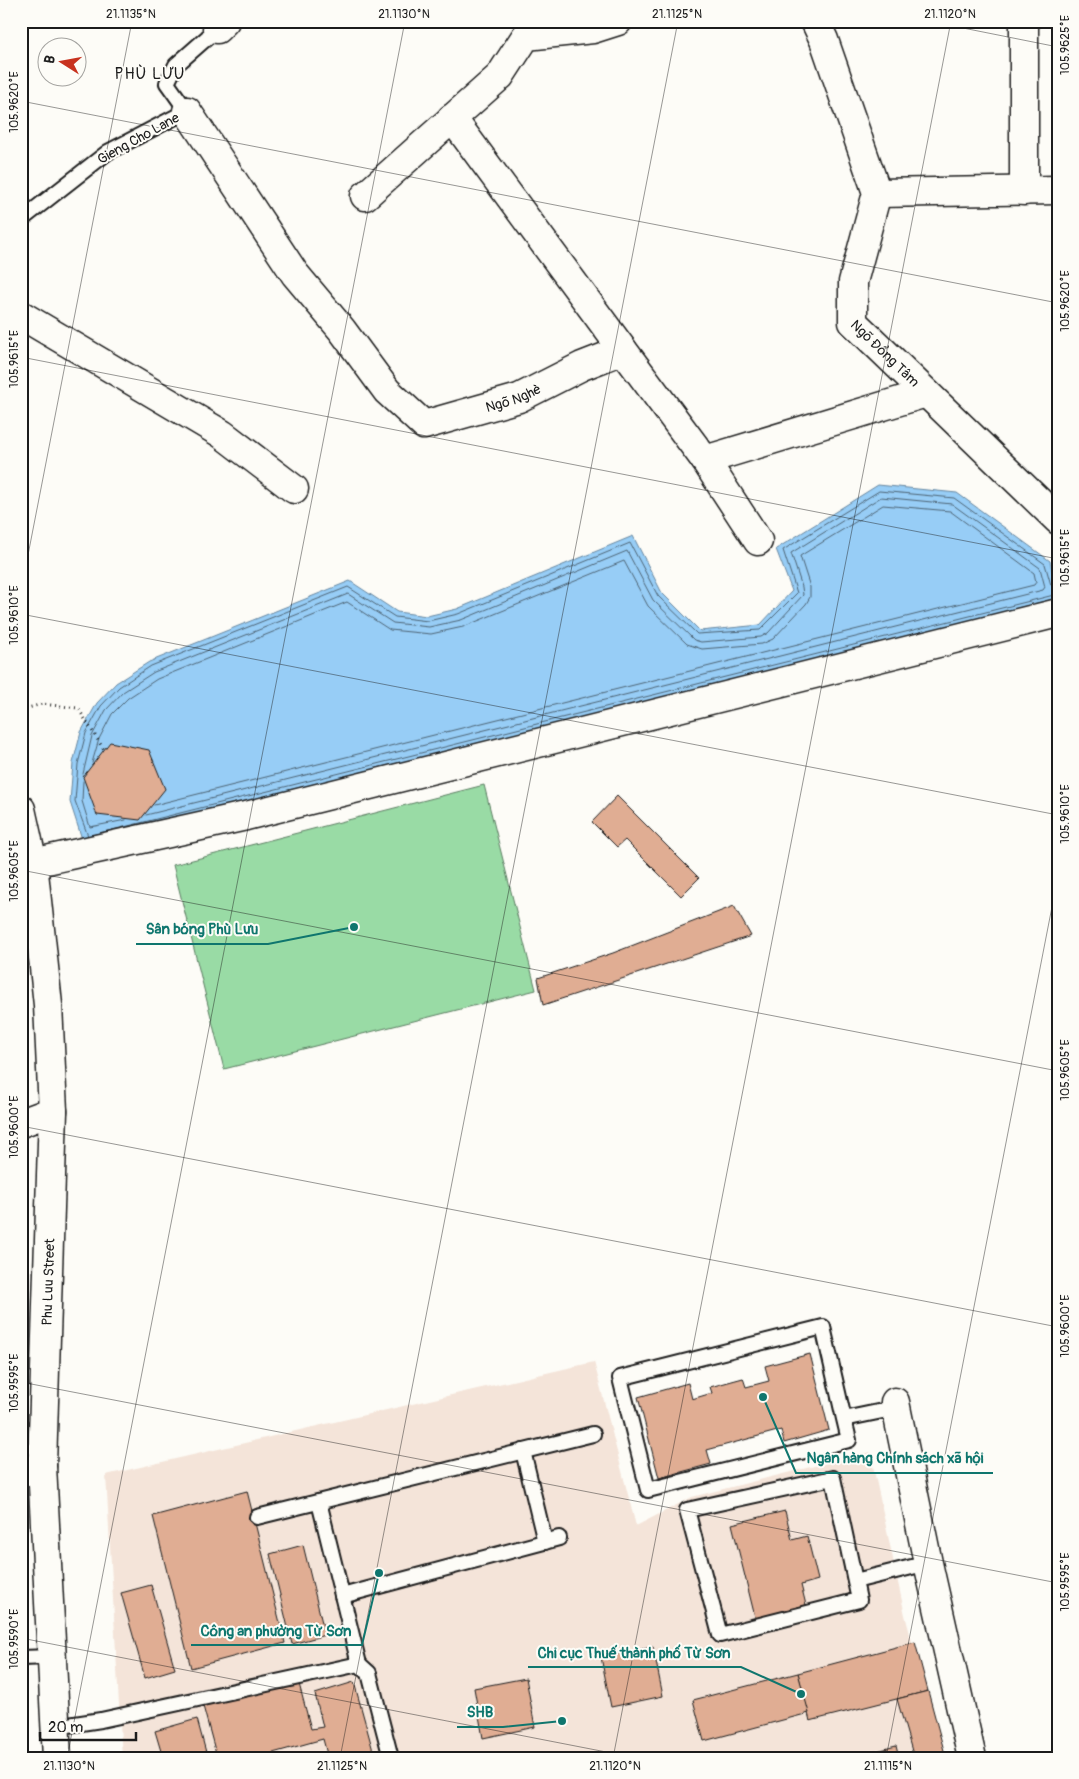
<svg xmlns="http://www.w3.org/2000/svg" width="1079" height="1779" font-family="Pangolin,sans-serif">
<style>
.built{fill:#f4e4d9}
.green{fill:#99dba5;stroke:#5a7c60}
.water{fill:#97cdf6;stroke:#66869f}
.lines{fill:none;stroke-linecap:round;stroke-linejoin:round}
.shore{stroke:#4d6373;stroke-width:1}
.building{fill:#e0ad93;stroke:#1c1c1c}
.lane-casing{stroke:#1c1c1c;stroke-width:18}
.street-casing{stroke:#1c1c1c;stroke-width:31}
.secondary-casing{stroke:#1c1c1c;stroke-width:31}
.path{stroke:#1c1c1c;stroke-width:3;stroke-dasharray:1 4;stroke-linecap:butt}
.lane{stroke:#fdfcf7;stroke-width:14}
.street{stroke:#fdfcf7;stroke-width:28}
.secondary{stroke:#fdfcf7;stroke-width:28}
.ticks{fill:none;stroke:#1c1c1c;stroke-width:1;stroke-opacity:0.45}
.labels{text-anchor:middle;stroke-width:4;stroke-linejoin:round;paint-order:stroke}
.street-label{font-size:14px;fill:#1c1c1c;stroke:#fdfcf7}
.quarter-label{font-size:16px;letter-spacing:1px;fill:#1c1c1c;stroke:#fdfcf7}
.leader{fill:none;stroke:#0f766e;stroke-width:2}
.callout-dot{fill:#0f766e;stroke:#fdfcf7;stroke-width:2}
.callout-label{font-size:15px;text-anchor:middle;font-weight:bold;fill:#0f766e;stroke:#fdfcf7;stroke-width:4;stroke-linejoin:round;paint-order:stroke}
.neatline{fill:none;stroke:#1c1c1c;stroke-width:2}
.ticks-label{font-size:12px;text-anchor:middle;fill:#1c1c1c}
</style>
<rect width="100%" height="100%" fill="#fdfcf7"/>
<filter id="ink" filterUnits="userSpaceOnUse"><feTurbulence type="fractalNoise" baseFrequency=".02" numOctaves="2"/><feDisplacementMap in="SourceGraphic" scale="10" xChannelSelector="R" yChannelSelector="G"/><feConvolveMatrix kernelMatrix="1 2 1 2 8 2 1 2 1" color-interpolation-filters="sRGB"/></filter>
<g filter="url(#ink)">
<polygon class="built" points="594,1362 636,1526 692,1497 870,1452 905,1615 943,1758 122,1758 106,1475"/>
<polygon class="green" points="484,785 536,990 224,1069 173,865"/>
<polygon class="water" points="878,485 957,493 1050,561 1058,598 83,842 70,802 73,763 81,732 97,703 116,683 149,662 350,581 397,612 427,616 457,609 633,536 662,593 700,631 760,625 792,591 776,549"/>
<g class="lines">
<g class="shore">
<polyline points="92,763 99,739 112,714 128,698 157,679 347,602 390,630 431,634 463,627 624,561 648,606 687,644 702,649 762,644 773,639 806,604 810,597 810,587 800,556 883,505 950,511 1034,573 1036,582 1034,585 154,805"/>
<polyline points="83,774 92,736 106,710 123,692 154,672 348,594 393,623 429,627 461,620 627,551 653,600 694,640 701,642 761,637 768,633 803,595 802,587 791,553 881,497 952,504 1040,568 1045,587 1043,590 146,815"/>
<polyline points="83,781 82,801 90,827 126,820"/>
<polyline points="92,835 1058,594"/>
<polyline points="88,836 75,801 78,764 86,733 101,706 119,687 151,666 348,587 395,617 428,621 458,614 630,543 658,596 697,634 760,630 797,593 783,550 879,491 954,498 1045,564 1051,585 1058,588"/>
</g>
</g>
<g class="building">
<polygon points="110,742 149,750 165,789 140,820 97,815 83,777"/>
<polygon points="617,796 699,878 681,896 625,840 617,847 592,822"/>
<polygon points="734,906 751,936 543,1005 538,978 613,953"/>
<polygon points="810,1354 829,1430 784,1443 781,1430 707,1450 711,1464 659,1478 638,1397 688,1383 692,1399 712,1393 710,1387 743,1378 746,1387 769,1381 765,1366"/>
<polygon points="247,1491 285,1643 191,1668 153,1516"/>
<polygon points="785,1511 792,1540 807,1536 818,1580 801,1585 807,1609 756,1621 732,1524"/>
<polygon points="303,1545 325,1635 292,1644 270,1554"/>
<polygon points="151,1585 175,1669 145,1678 121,1593"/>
<polygon points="915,1642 928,1691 810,1721 798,1673"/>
<polygon points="653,1647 663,1696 611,1707 601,1657"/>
<polygon points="798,1673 809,1713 704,1741 693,1700"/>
<polygon points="526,1678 535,1727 483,1738 474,1688"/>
<polygon points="298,1680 311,1729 323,1727 315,1694 354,1682 375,1758 328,1758 323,1739 255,1758 163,1758 155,1731 197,1719 207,1756 216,1754 203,1706"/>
<polygon points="928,1691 946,1758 914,1758 897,1699"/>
<polygon points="896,1746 899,1758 850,1758"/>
</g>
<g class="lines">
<g class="lane-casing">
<g id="lane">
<polyline points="21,220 108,152 187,111 167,83 176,65 217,29 214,25"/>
<polyline points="844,1419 849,1440 648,1490 620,1378 823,1327 844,1419 897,1408"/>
<polyline points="523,1451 545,1542"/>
<polyline points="319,1502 359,1664"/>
<polyline points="257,1517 593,1434"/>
<polyline points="855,1581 859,1600 720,1635 687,1510 833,1478 855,1581 928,1563"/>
<polyline points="342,1596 559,1538"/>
<polyline points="21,1658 52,1657"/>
<polyline points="55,1727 101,1720 359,1664 369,1673 391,1758"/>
</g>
</g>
<g class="street-casing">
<g id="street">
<path id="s1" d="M815,21L824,40L877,193L853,282V322L1058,520"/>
<polyline points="217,29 225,21"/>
<path id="s2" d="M187,111L295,274L342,330L387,391L424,425L519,398L582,366L623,350L705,460L926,393"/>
<polyline points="452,118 623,350"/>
<polyline points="1024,191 1024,21"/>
<polyline points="877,193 1058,190"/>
<polyline points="365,196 500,76 526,36 593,29 618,21"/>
<polyline points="21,315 222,434 294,489"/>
<polyline points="705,460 758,541"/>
<polyline points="33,863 246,816 1058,613"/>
<polyline points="21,1123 53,1111"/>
<polyline points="895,1402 928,1563 972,1758"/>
<polyline points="21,1473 42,1466"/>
</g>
</g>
<g class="secondary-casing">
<polyline id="secondary" points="21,809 33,863 48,1005 53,1111 42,1466 57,1758"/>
</g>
<polyline class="path" points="21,710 42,704 78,708 104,750"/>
<use href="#lane" class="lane"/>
<use href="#street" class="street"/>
<use href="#secondary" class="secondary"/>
</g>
</g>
<path class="ticks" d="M928,21L1058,47M21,101L1058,303M21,357L1058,559M21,591L132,21M21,614L1058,815M21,870L1058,1071M21,1126L1058,1327M21,1382L1058,1583M21,1638L637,1758M67,1758L405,21M340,1758L678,21M613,1758L951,21M886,1758L1058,876"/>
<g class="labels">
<g class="street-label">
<text transform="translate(138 138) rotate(-29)" y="5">Gieng Cho Lane</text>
<text dy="5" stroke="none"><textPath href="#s1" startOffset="360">Ngõ Đồng Tâm</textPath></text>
<text dy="5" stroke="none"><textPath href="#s2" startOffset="488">Ngõ Nghè</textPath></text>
<text transform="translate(48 1282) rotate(-88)" y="5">Phu Luu Street</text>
</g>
<g class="quarter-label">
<text x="150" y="79">PHÙ LƯU</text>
</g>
</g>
<path class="leader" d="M354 927L268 944H136M763 1397L796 1473H993M379 1573L362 1645H191M801 1694L741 1667H528M562 1721L503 1727H457"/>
<g class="callout-dot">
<circle cx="354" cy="927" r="5"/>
<circle cx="763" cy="1397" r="5"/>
<circle cx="379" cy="1573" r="5"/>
<circle cx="801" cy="1694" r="5"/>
<circle cx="562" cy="1721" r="5"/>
</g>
<g class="callout-label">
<text x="202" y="934">Sân bóng Phù Lưu</text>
<text x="895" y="1463">Ngân hàng Chính sách xã hội</text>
<text x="276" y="1636">Công an phường Từ Sơn</text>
<text x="634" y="1658">Chi cục Thuế thành phố Từ Sơn</text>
<text x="480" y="1717">SHB</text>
</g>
<rect width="1079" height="1779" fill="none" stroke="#fdfcf7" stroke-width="55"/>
<g transform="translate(62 62) rotate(281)"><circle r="24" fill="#fdfcf7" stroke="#a3a29f"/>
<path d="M0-4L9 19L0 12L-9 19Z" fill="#c8321e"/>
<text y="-8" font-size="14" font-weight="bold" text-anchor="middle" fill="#1c1c1c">B</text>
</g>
<path d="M40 1732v8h96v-8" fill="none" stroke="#1c1c1c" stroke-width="2.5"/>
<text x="48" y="1732" font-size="15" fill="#1c1c1c" stroke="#fdfcf7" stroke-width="4" paint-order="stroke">20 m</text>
<rect x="28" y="28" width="1024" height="1724" class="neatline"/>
<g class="ticks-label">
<text x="131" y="18">21.1135°N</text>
<text x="404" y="18">21.1130°N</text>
<text x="677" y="18">21.1125°N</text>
<text x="950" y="18">21.1120°N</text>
<text transform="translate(1065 45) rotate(-90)" y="4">105.9625°E</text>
<text transform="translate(14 102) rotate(-90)" y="4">105.9620°E</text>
<text transform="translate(1065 301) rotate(-90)" y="4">105.9620°E</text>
<text transform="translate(14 359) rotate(-90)" y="4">105.9615°E</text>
<text transform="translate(1065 558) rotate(-90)" y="4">105.9615°E</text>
<text transform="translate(14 615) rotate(-90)" y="4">105.9610°E</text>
<text transform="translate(1065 814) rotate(-90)" y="4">105.9610°E</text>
<text transform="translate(14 871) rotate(-90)" y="4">105.9605°E</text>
<text transform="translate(1065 1070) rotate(-90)" y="4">105.9605°E</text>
<text transform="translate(14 1127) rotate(-90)" y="4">105.9600°E</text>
<text transform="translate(1065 1326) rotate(-90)" y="4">105.9600°E</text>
<text transform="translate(14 1383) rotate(-90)" y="4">105.9595°E</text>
<text transform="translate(1065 1582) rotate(-90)" y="4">105.9595°E</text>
<text transform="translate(14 1639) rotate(-90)" y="4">105.9590°E</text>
<text x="69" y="1770">21.1130°N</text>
<text x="342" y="1770">21.1125°N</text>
<text x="615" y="1770">21.1120°N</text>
<text x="888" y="1770">21.1115°N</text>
</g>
</svg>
